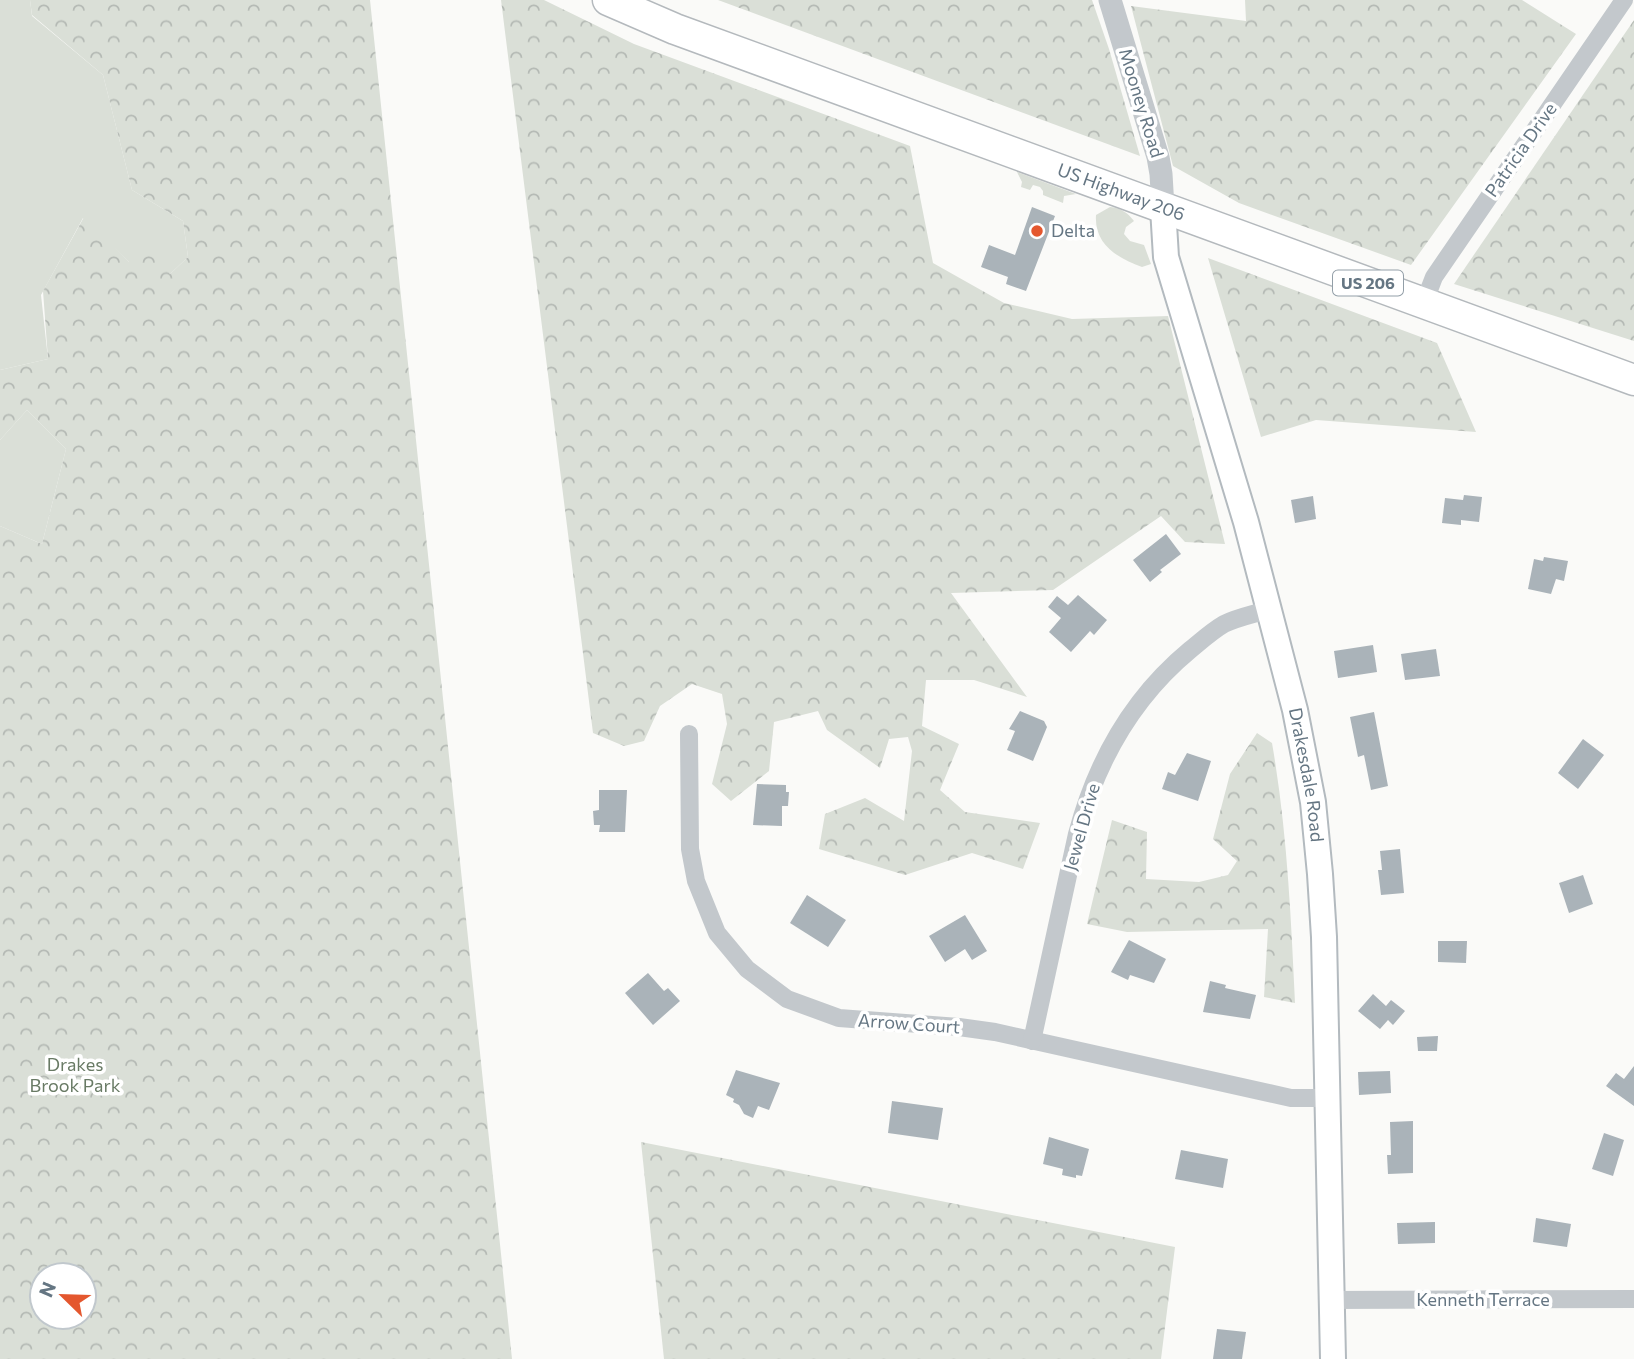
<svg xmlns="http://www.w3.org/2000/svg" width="1634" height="1359" font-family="Commissioner,sans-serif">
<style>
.green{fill:#dadfd7}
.forest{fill:url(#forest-crowns);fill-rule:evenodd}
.building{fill:#aab3b9}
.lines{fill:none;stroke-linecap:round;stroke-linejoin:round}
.secondary-casing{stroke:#b3babf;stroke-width:28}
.trunk-casing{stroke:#b4b9bd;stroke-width:33}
.minor{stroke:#c3c8cc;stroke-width:18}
.tertiary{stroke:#c3c8cc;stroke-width:23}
.secondary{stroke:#fff;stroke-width:24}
.trunk{stroke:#fff;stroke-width:30}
.poi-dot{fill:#e4572e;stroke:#fff;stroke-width:2.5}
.labels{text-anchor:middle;stroke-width:7;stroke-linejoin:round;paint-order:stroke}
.shield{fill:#fff;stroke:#939fa8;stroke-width:2}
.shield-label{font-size:16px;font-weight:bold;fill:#657683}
.street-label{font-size:18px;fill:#657683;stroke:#fff}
.poi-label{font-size:18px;fill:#657683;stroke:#fff;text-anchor:start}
.park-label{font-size:18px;fill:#687a64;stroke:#fff}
</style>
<defs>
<pattern id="forest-crowns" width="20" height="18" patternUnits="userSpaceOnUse" patternTransform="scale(1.75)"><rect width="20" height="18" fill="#dadfd7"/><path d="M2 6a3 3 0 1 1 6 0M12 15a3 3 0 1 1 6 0" fill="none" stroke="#b4b9b4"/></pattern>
</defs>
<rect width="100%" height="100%" fill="#fafaf8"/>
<g class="green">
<polygon points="0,0 30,0 32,16 103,75 132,190 183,221 188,257 170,274 129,262 83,218 41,295 48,359 0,370"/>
<polygon points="1017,172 1076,194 1064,196 1063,203 1043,195 1043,191 1040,187 1033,185 1030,190 1021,187 1022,182"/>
<path d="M1110,207C1121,208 1128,213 1134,221L1126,227L1124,234L1130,241L1144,245L1151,264L1142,267C1117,258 1094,244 1096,215Z"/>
<polygon points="27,410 66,449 42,544 0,526 0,440"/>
</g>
<g class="forest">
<path d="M30,0H370L512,1359H0V526L42,544L66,449L27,410L0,440V370L48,359L43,291L84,217L129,262L142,241L170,274L188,257L183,221L132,190L103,75L32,15ZM42,1275H84V1317H42Z"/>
<polygon points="501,0 544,0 634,44 910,146 933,263 1004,303 1072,319 1168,316 1225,544 1185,542 1161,516 1053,590 951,593 1027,697 974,680 926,680 922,726 959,744 940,790 965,812 1040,823 1023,869 972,853 905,875 819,849 825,814 865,798 904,821 912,751 908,737 889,739 880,768 827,730 818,711 774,722 769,771 731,801 712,784 727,724 722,694 692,684 660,706 644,741 624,746 593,733"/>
<polygon points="718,0 1092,0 1109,49 1140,156"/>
<polygon points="1245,0 1522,0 1576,34 1411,265 1239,203 1173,166 1131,6 1246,21"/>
<polygon points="1634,20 1634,341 1454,284"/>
<polygon points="1208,258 1437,343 1476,432 1316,420 1261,437"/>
<path d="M1257,733L1272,743C1287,829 1291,916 1295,1003L1264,997L1268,929L1127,932L1087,924L1112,820L1147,832L1146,879L1199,882L1228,875L1237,861L1213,839L1230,774Z"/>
<polygon points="641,1142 1175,1247 1161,1359 664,1359"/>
</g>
<g class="building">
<polygon points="1032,207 1055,216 1026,291 1006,284 1008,277 981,267 989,245 1015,255"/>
<polygon points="1464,495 1482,497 1479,522 1461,520 1461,525 1442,523 1445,498 1463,500"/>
<polygon points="1313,496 1316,519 1295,523 1291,500"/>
<polygon points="1166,534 1181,554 1160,570 1162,572 1150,582 1133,560"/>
<polygon points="1544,557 1568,561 1564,581 1556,579 1551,594 1528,589 1534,559 1543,561"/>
<polygon points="1078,595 1107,620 1094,635 1090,631 1071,652 1049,632 1061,618 1048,607 1057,596 1068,605"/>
<polygon points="1373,645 1377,672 1338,678 1334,651"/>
<polygon points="1436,649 1440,676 1405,680 1401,654"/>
<polygon points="1020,711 1044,721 1047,727 1033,761 1007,750 1015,731 1009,729"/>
<polygon points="1374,712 1388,786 1371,790 1364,755 1358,757 1350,717"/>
<polygon points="1583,739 1604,755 1578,789 1558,773"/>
<polygon points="1187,753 1211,761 1198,801 1162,789 1168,772 1175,775"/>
<polygon points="757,784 786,785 786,792 789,792 788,806 782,806 782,826 753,825"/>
<polygon points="599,790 627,790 625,832 599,832 600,825 594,825 593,811 599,810"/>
<polygon points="1400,849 1404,893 1381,895 1378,870 1382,870 1380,851"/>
<polygon points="1583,875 1593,904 1569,913 1559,883"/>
<polygon points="807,895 846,920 828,947 790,923"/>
<polygon points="965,915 987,951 972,960 965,949 945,962 929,936"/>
<polygon points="1129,940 1166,959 1154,983 1130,975 1128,980 1111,972"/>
<polygon points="1438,941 1467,941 1466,963 1438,962"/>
<polygon points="648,973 664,991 668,988 680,1001 653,1025 625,993"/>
<polygon points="1210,981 1226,985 1225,988 1256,995 1250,1019 1203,1012"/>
<polygon points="1373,994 1386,1006 1391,1000 1405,1011 1393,1025 1388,1020 1380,1029 1358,1011"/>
<polygon points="1438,1036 1437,1051 1418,1051 1417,1037"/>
<polygon points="1634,1066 1634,1106 1606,1086 1616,1073 1624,1079"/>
<polygon points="736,1070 780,1083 769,1110 758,1106 753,1118 744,1114 739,1105 733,1102 734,1099 726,1095"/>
<polygon points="1390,1071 1391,1093 1359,1095 1358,1072"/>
<polygon points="892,1101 943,1108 938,1140 888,1133"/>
<polygon points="1413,1121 1413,1173 1388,1174 1387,1155 1391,1155 1390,1122"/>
<polygon points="1604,1133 1624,1140 1613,1176 1592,1169"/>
<polygon points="1049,1137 1089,1149 1082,1176 1076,1175 1076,1178 1062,1175 1063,1169 1043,1164"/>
<polygon points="1181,1150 1228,1159 1223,1188 1175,1179"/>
<polygon points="1536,1218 1571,1224 1567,1247 1533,1242"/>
<polygon points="1435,1222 1435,1243 1398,1244 1397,1223"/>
<polygon points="1217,1329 1246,1332 1242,1359 1213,1359"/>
</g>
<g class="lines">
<g class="secondary-casing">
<g id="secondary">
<path id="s1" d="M1163,208L1166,257L1246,522L1295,710L1313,802L1320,874L1324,937L1333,1359"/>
</g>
</g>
<g class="trunk-casing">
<g id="trunk">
<path id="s2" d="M608,0L675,29L1634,380"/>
</g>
</g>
<g class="minor">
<polyline points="1424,303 1434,277 1624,0"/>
<polyline points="689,734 690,849 696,881 717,933 747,969 787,999 839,1018 959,1027 995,1032 1291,1098 1328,1098"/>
<path d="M1032,1041L1077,834C1096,763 1132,698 1190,650C1201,641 1212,631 1224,624C1238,617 1255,614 1270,609"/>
<polyline points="1332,1300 1634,1299"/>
</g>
<polyline class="tertiary" points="1110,0 1158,157 1161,174 1163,208"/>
<use href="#secondary" class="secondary"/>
<use href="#trunk" class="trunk"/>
</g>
<circle class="poi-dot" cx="1037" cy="231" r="7"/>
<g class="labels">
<rect class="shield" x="1333" y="270.5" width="70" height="25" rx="5"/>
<g class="shield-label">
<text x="1368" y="289">US 206</text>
</g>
<g class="street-label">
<text transform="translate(1141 103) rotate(73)" y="6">Mooney Road</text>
<text transform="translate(1521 150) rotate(-55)" y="6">Patricia Drive</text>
<text dy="6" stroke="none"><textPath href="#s2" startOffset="548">US Highway 206</textPath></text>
<text dy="6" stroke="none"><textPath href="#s1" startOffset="586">Drakesdale Road</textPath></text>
<text transform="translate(1082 827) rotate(-74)" y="6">Jewel Drive</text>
<text transform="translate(909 1024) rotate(4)" y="6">Arrow Court</text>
<text x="1483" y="1306">Kenneth Terrace</text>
</g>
<g class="poi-label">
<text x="1051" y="237">Delta</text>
</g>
<g class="park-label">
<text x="75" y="1071">Drakes<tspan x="75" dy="21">Brook Park</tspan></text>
</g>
</g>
<g transform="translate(63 1296) rotate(293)"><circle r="33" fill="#ffffff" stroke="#c1c8cd" stroke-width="2"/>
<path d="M0-5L12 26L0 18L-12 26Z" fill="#e4572e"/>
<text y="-10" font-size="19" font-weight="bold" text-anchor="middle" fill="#657683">N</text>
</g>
</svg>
